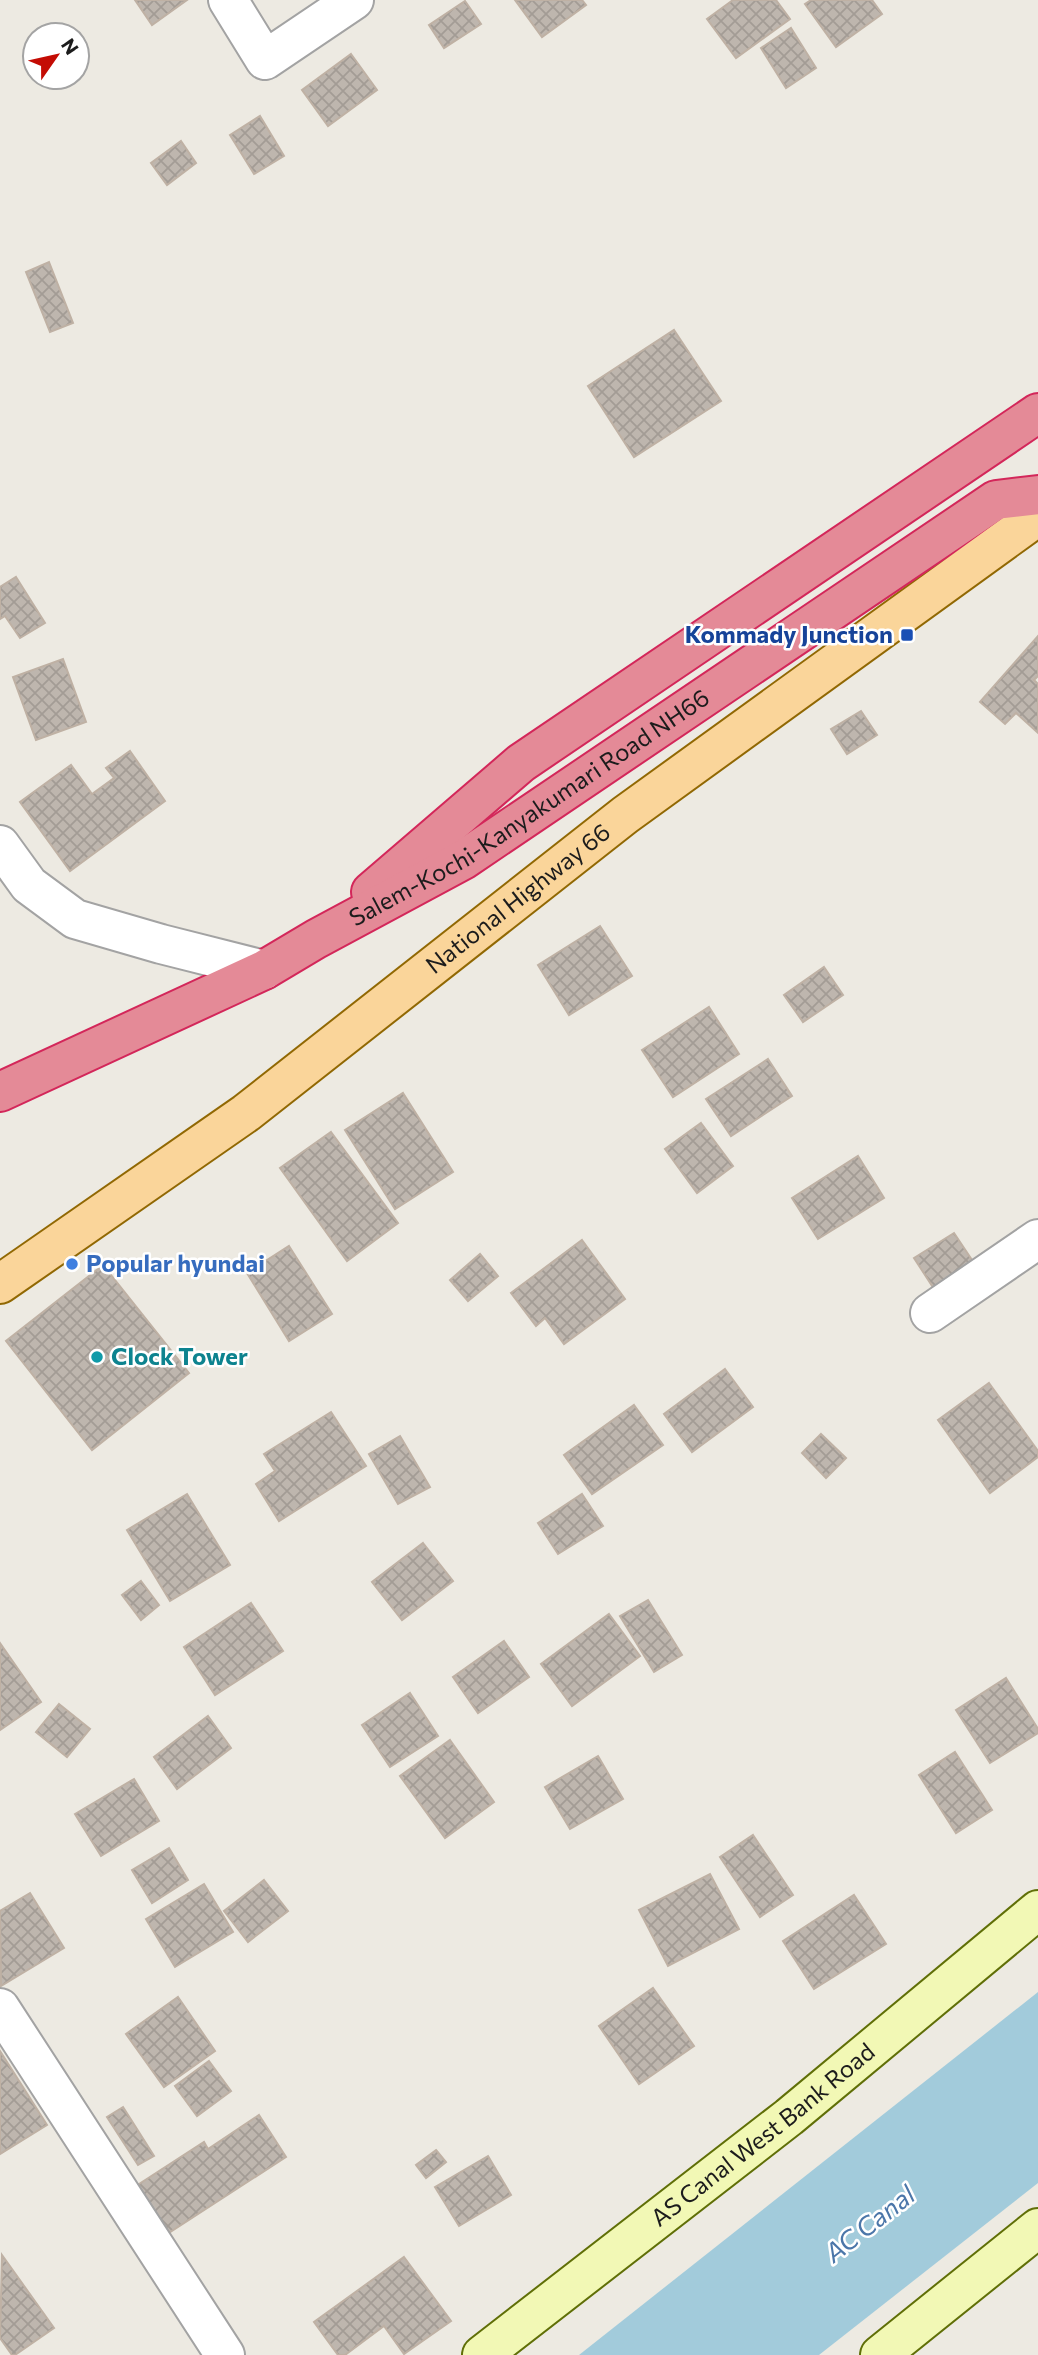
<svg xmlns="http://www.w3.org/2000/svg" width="1038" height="2355" font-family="Commissioner,sans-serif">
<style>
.water{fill:#a2cbdb}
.building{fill:url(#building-cross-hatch);stroke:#bfb1a4;stroke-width:2}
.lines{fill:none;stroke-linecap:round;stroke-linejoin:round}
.street-casing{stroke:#a3a3a3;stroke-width:42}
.secondary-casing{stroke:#606f07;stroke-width:42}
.primary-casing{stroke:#916803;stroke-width:42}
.highway-casing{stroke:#d3275a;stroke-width:42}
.street{stroke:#fff;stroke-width:38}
.secondary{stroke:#f2f8b5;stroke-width:38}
.primary{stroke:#fad59a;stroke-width:38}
.highway{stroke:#e48a97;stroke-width:38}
.transit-dot{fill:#1a4fb4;stroke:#fff;stroke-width:2.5}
.shop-dot{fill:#3f7fe0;stroke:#fff;stroke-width:2.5}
.culture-dot{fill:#0f9aa8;stroke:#fff;stroke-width:2.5}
.labels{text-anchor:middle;stroke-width:5;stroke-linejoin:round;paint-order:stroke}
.transit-label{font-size:24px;font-weight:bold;fill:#164399;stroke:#fff;text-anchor:end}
.street-label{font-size:24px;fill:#1c1c1c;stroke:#fff}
.shop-label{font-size:24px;font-weight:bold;fill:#366cbe;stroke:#fff;text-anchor:start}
.culture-label{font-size:24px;font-weight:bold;fill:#0d838f;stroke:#fff;text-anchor:start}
.water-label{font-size:26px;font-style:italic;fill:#4b76a9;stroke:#fff}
</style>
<defs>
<pattern id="building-cross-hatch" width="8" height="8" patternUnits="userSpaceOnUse" patternTransform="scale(1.75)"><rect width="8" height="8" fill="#beb6ae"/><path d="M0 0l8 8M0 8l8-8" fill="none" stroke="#a39c95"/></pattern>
</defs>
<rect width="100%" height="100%" fill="#edeae2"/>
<polygon class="water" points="1038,1992 1038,2183 819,2355 579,2355"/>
<g class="building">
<polygon points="135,0 187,0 152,25"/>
<polygon points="515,0 582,0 586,5 542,37"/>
<polygon points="733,0 776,0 790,19 736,58 707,19"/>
<polygon points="811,0 872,0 882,14 836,47 805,4"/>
<polygon points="465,1 481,24 444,48 429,25"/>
<polygon points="791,28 816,68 786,88 761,48"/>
<polygon points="351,54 377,90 328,126 302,90"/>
<polygon points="260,116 284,156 254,174 230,135"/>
<polygon points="181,141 196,163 167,185 151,163"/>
<polygon points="49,262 73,323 50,332 26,272"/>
<polygon points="674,330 721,401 634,457 588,386"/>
<polygon points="16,577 45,623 20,638 5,616 0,619 0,587"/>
<polygon points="1038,636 1038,676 1034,680 1038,684 1038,733 1016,713 1005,724 980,702"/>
<polygon points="63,659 86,722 36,740 13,677"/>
<polygon points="861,711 877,735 847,754 831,729"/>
<polygon points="130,751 165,801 70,871 20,802 71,765 92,794 114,778 106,768"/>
<polygon points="600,926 632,976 569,1015 538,965"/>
<polygon points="824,967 843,995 803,1022 784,995"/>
<polygon points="709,1007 739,1054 673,1097 642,1050"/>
<polygon points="768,1059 792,1096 731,1136 706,1099"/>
<polygon points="403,1093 453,1172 395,1209 345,1130"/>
<polygon points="701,1123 733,1166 697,1193 665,1149"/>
<polygon points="331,1132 398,1223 347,1261 280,1168"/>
<polygon points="858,1156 884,1198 818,1239 792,1198"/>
<polygon points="954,1233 978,1269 938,1295 914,1258"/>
<polygon points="582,1240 625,1299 564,1344 545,1318 536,1326 511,1293"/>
<polygon points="289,1246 332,1314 289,1341 247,1273"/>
<polygon points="480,1254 498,1276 468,1301 450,1280"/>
<polygon points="103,1265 189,1373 92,1450 6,1341"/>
<polygon points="725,1369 753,1407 692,1452 664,1414"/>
<polygon points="989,1383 1038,1451 1038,1457 990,1493 938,1420"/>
<polygon points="634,1405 663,1445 592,1494 564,1455"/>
<polygon points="331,1412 366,1466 279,1521 256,1484 275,1471 264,1454"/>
<polygon points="821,1434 846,1458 826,1478 802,1453"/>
<polygon points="400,1436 430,1487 398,1504 369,1454"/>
<polygon points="187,1494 230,1565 170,1601 127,1530"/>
<polygon points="582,1494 603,1526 558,1554 538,1523"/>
<polygon points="423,1543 453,1581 402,1620 372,1582"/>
<polygon points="141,1581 159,1605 141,1620 122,1595"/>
<polygon points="648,1600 682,1655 654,1672 620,1616"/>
<polygon points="251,1603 283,1651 215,1695 184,1647"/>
<polygon points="609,1614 640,1656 572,1706 541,1664"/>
<polygon points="504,1641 529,1677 478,1713 453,1677"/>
<polygon points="0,1643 41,1702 0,1730"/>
<polygon points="1006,1678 1038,1729 1038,1733 990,1763 956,1710"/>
<polygon points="410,1693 438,1736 390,1767 362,1725"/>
<polygon points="59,1704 90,1729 67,1757 36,1732"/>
<polygon points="208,1716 231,1748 177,1789 154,1757"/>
<polygon points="450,1740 494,1802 445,1838 400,1776"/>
<polygon points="955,1752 992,1810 956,1833 919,1775"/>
<polygon points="598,1756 623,1799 570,1829 545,1787"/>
<polygon points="134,1779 159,1821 101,1856 75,1814"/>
<polygon points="753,1835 793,1895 760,1917 720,1857"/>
<polygon points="169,1848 188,1880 152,1903 132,1870"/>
<polygon points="710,1874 739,1929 668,1966 639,1910"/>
<polygon points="264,1880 288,1911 248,1942 224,1911"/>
<polygon points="204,1884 233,1932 175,1967 146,1919"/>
<polygon points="30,1893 64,1948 1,1986 0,1911"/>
<polygon points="854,1895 886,1944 814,1989 783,1941"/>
<polygon points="653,1988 694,2046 639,2084 599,2026"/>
<polygon points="178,1997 215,2051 164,2087 126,2034"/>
<polygon points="0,2051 47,2125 0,2154"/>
<polygon points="209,2061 231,2091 197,2116 175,2086"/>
<polygon points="123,2107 154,2156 138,2165 107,2117"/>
<polygon points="259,2115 286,2157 167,2234 136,2186 204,2142 208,2149"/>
<polygon points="436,2150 446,2162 426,2178 416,2165"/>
<polygon points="488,2156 511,2195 459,2226 435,2187"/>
<polygon points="2,2255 54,2328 15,2355 12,2355 0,2338"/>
<polygon points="404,2257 451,2321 404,2354 384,2326 345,2355 338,2355 314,2322"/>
</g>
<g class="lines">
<g class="street-casing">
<g id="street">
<polyline points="228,0 265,60 354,0"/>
<polyline points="0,845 29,885 75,919 161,944 264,970"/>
<polyline points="930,1313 1038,1239"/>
<polyline points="0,2008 225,2355"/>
</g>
</g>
<g class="secondary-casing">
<g id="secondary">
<path id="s1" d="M482,2355L789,2117L1038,1910"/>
<polyline points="880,2355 1038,2228"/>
</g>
</g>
<g class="primary-casing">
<g id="primary">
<path id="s2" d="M0,1284L246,1113L625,815L1038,516"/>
</g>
</g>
<g class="highway-casing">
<g id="highway">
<polyline points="371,892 521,763 1038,413"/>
<path id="s3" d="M0,1092L264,970L316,939L463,860L996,500L1038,495"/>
</g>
</g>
<use href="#street" class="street"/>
<use href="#secondary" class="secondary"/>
<use href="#primary" class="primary"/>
<use href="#highway" class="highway"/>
</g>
<rect class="transit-dot" x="900" y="628" width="14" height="14" rx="3.5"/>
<circle class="shop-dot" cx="72" cy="1264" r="7"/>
<circle class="culture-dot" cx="97" cy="1357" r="7"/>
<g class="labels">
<g class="transit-label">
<text x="893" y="643">Kommady Junction</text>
</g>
<g class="street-label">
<text dy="8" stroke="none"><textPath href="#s3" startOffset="602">Salem-Kochi-Kanyakumari Road NH66</textPath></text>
<text dy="8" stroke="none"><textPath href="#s2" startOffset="646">National Highway 66</textPath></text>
<text dy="8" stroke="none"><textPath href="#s1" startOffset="357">AS Canal West Bank Road</textPath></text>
</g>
<g class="shop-label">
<text x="86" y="1272">Popular hyundai</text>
</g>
<g class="culture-label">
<text x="111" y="1365">Clock Tower</text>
</g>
<g class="water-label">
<text transform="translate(870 2224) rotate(-38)" y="9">AC Canal</text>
</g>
</g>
<g transform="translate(56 56) rotate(56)"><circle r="33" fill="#ffffff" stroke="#a4a4a4" stroke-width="2"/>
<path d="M0-5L12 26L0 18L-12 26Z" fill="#c40c04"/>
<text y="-10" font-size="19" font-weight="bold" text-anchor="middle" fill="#1c1c1c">N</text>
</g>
</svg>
